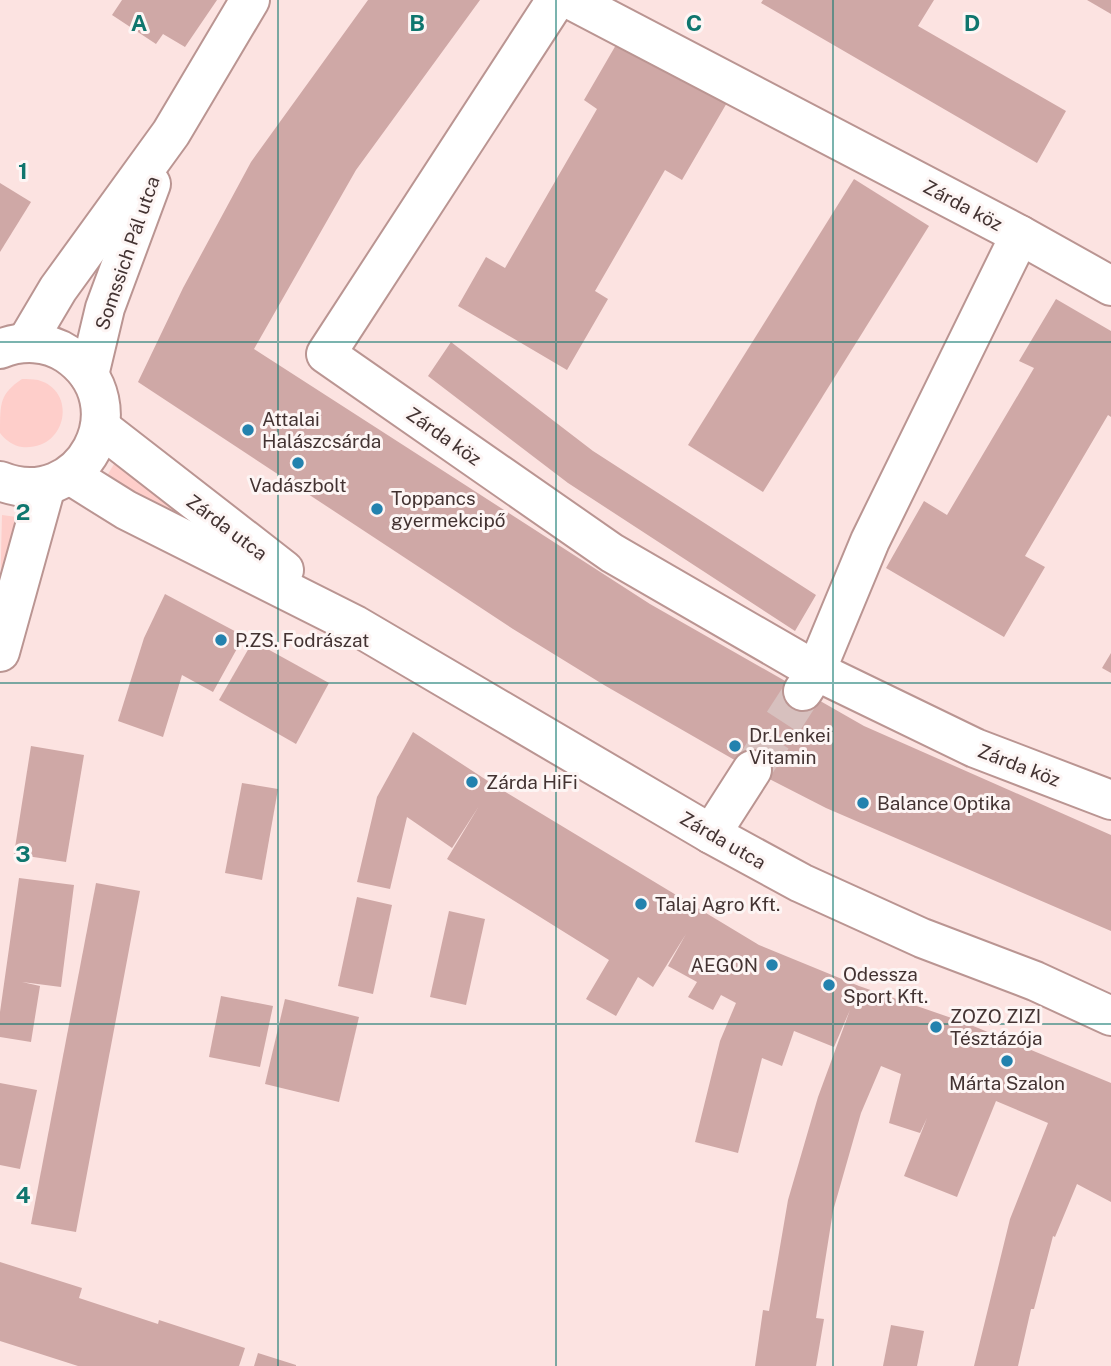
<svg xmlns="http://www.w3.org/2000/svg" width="1111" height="1366" font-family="'Public Sans',sans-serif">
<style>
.green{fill:#fececa}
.building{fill:#cfa8a6}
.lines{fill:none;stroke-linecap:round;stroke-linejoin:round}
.minor-tunnel{stroke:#d7c0be;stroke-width:38;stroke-dasharray:38 19;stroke-linecap:butt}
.minor-casing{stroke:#ba9592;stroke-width:42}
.minor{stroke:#fff;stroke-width:38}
.grid{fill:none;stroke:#0f766e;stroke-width:2;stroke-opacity:0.55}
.poi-dot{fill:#2382ae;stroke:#fdf5f4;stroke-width:2.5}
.labels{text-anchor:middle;stroke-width:6;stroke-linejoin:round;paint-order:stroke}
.street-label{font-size:19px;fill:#433332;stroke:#fdf5f4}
.poi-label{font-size:19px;fill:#433332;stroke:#fdf5f4;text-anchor:start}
.grid-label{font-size:23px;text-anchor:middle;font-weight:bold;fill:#0f766e;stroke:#fdf5f4;stroke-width:6;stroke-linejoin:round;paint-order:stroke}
</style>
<rect width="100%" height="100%" fill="#fce3e1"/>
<g class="green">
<path d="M22,379C27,379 33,379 38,380C78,391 67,451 22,447C14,446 5,440 0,433C0,402 0,394 22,379Z"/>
<polygon points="114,464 144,481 202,524 197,533 104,481"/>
<polygon points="2,515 24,518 0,597"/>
</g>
<g class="building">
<polygon points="122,0 217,0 185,47 163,34 156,44 112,15"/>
<polygon points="368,0 480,0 356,170 254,349 650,604 864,726 1111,835 1111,931 826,808 752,770 604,685 513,629 138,382 183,288 251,162"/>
<polygon points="763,0 934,0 918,26 1066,111 1037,163 761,3"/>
<polygon points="1087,0 1111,0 1111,14"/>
<polygon points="620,38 728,101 682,180 665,170 595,291 608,299 567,370 458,306 486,257 505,268 597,109 584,100"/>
<polygon points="854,179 929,226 763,492 688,445"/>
<polygon points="0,183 31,202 0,252"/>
<polygon points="1056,299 1111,331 1111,417 1108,415 1025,556 1045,567 1004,637 886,568 924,501 947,515 1034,368 1019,361"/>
<polygon points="451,342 593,451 816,595 795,631 568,483 428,376"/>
<polygon points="165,594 244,636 213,692 182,675 163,737 118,721 144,638"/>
<polygon points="253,641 329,683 296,744 219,700"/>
<polygon points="1111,653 1111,673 1102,668"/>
<polygon points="413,732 494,785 759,945 859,986 966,1023 1111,1083 1111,1202 1077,1184 1055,1237 1053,1236 1034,1309 1031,1309 1018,1366 974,1366 1010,1219 1048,1123 996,1101 957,1197 904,1176 927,1118 920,1133 889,1123 901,1074 881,1066 861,1113 833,1211 816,1318 824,1319 816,1366 755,1366 763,1310 769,1311 788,1200 818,1097 850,1010 834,1047 794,1031 782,1066 762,1058 738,1153 695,1142 720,1041 736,1003 721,995 713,1010 688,997 697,982 668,966 686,934 653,987 638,977 616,1016 586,999 609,960 447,859 479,806 452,848 407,817 390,889 357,882 377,797"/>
<polygon points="31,746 84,755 66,862 14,854"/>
<polygon points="242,783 278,789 262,880 225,873"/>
<polygon points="19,878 74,885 61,987 22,982 40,986 31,1042 0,1037 0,1012"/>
<polygon points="96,883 140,891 76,1232 31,1224"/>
<polygon points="357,897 392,905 373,994 338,986"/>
<polygon points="449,911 485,919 466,1005 430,997"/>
<polygon points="221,996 273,1006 260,1067 209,1057"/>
<polygon points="285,999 359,1017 339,1102 265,1084"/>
<polygon points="0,1083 37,1090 20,1169 0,1165"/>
<polygon points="0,1262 82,1288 79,1298 158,1324 159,1320 245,1348 239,1366 78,1366 0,1341"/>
<polygon points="891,1325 924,1331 917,1366 883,1366"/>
<polygon points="258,1353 296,1365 296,1366 254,1366"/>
</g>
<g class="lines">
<polyline class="minor-tunnel" points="752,770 803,691"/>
<g class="minor-casing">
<g id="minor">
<polyline points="556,0 326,354 612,553 816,671 975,748 1111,800"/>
<polyline points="571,0 1020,235 1111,286"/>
<polyline points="26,343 58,289 171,133 250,0"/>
<path d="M0,349C22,340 47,341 67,354C141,404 82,514 0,481"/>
<polyline points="89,375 105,308 151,184"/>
<polyline points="100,427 284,570"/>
<polyline points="70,475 126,510 355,625 711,834 801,883 922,938 1035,981 1111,1016"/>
<polyline points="0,652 46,486"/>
<polyline points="803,691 816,671 870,541 1020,235"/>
<polyline points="711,834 752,770"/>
</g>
</g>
<use href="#minor" class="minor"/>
</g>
<path class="grid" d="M278,0V1366M556,0V1366M833,0V1366M0,342H1111M0,683H1111M0,1024H1111"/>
<g class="poi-dot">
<circle cx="248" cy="430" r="7"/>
<circle cx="298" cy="463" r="7"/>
<circle cx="377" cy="509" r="7"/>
<circle cx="221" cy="640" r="7"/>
<circle cx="735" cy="746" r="7"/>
<circle cx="472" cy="782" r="7"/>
<circle cx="863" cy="803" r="7"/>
<circle cx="641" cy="904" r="7"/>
<circle cx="772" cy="965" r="7"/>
<circle cx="829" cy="985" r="7"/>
<circle cx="936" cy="1027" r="7"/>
<circle cx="1007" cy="1061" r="7"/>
</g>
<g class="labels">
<g class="street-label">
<text transform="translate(963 205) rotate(28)" y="7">Zárda köz</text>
<text transform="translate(127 253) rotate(-71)" y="7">Somssich Pál utca</text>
<text transform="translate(444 436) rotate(35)" y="7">Zárda köz</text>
<text transform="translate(227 527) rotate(37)" y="7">Zárda utca</text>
<text transform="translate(1019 765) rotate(21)" y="7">Zárda köz</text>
<text transform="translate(723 840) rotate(30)" y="7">Zárda utca</text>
</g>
<g class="poi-label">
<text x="262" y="426">Attalai<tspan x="262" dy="22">Halászcsárda</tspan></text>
<text x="298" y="492" text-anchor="middle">Vadászbolt</text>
<text x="391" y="505">Toppancs<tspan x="391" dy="22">gyermekcipő</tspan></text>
<text x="235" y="647">P.ZS. Fodrászat</text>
<text x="749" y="742">Dr.Lenkei<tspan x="749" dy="22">Vitamin</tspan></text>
<text x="486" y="789">Zárda HiFi</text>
<text x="877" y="810">Balance Optika</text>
<text x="655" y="911">Talaj Agro Kft.</text>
<text x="758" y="972" text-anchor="end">AEGON</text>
<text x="843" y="981">Odessza<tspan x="843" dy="22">Sport Kft.</tspan></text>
<text x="950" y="1023">ZOZO ZIZI<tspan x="950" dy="22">Tésztázója</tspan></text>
<text x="1007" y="1090" text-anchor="middle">Márta Szalon</text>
</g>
</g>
<g class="grid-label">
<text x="139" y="31">A</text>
<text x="417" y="31">B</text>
<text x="694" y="31">C</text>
<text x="972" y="31">D</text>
<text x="23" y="179">1</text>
<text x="23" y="520">2</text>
<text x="23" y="862">3</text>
<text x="23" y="1203">4</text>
</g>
</svg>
